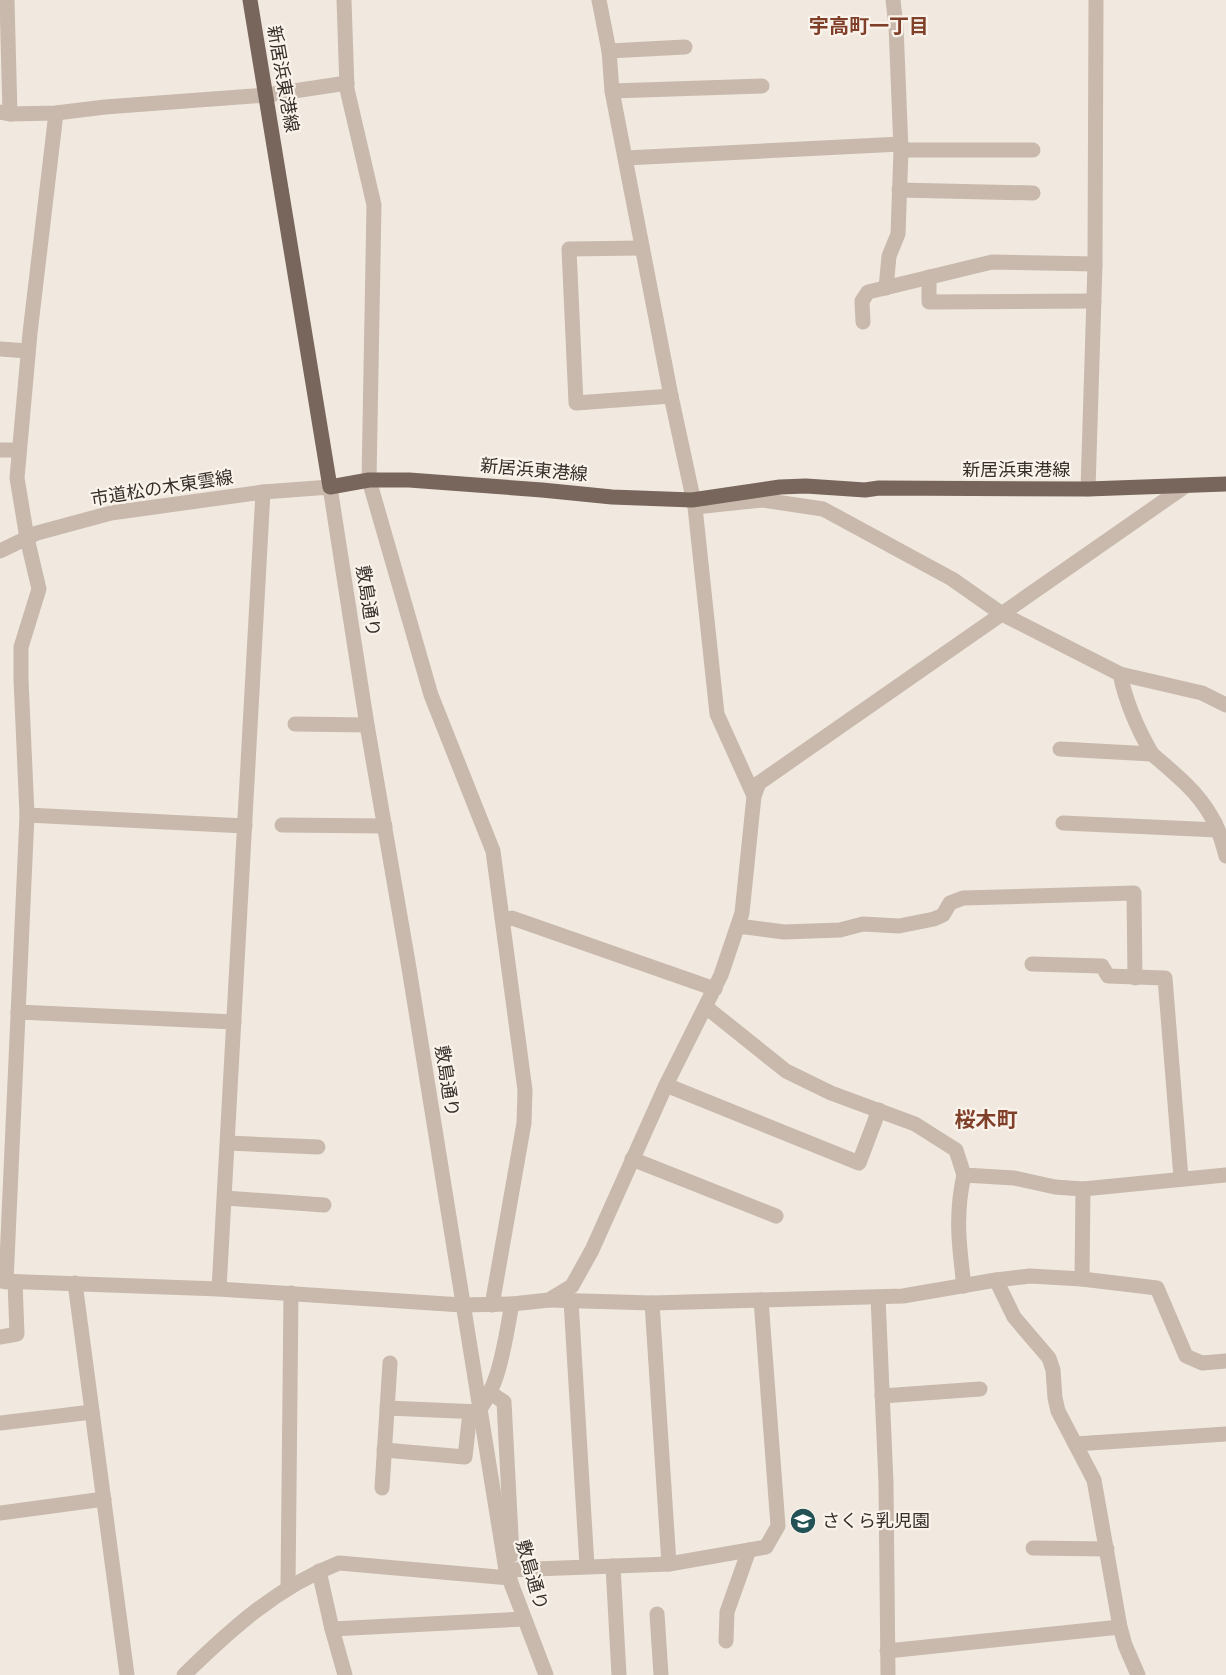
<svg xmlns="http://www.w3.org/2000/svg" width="1226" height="1675" font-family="'PT Sans','Noto Sans JP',sans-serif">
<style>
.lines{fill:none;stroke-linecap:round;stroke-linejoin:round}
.minor{stroke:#c8b9ac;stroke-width:15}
.major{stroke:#78665c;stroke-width:15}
.labels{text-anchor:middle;stroke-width:4.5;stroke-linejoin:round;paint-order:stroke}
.street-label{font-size:18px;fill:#372e2a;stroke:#f9f3eb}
.poi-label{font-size:18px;fill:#372e2a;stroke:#f9f3eb;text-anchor:start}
.neighbourhood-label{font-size:20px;font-weight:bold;fill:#803f29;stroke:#f9f3eb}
.quarter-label{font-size:21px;font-weight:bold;fill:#803f29;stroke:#f9f3eb}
</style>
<rect width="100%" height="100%" fill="#f1e9df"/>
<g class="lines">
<g class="minor">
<polyline points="7,0 10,114"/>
<polyline points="344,0 347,89 374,205 369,480 431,695 493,851 525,1090 524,1123 492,1305"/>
<polyline points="599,0 609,51 612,91 671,396 695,507 717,714 754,796"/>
<polyline points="609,51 685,47"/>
<polyline points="612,91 762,86"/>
<polyline points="0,112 10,114 56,113 105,107 267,95 347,83"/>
<polyline points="901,150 1033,150"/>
<polyline points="626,158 901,144"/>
<polyline points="899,190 1033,193"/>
<polyline points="642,248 569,249 576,403 671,396"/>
<polyline points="929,277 929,302 1094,301"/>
<polyline points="886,288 889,256 898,234 901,150 896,26 893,0"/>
<polyline points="863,322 862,301 868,292 992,262 1095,264"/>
<polyline points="0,349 28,351"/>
<polyline points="0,450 19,450"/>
<polyline points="1088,489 1095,264 1096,0"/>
<path d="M695,507L762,500L823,509L952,579L1002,614L1120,674C1126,703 1137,728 1152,754L1060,749"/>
<polyline points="0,551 37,533 111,513 263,492 330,487 367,725 408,962 506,1570 546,1675"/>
<polyline points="1120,674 1202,693 1226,705"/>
<polyline points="295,724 367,725"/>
<path d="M1152,754C1173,772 1197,791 1211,816C1219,828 1222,842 1226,856"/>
<polyline points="27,815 245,826"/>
<polyline points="1063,823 1218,830"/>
<polyline points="282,825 385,826"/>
<polyline points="503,921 512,918 715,989"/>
<polyline points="738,926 784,932 840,930 863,924 899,926 934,919 943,915 950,903 963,898 1134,893 1135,978"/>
<polyline points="1032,964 1102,966 1108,976 1165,978 1181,1178"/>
<polyline points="706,1007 786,1071 831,1093 915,1124 956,1150 964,1175 1014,1178 1055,1187 1083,1189 1226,1175"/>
<polyline points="18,1012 234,1022"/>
<polyline points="666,1085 859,1163 879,1110"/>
<polyline points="228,1143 318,1147"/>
<polyline points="632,1159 776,1216"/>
<polyline points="225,1198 324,1205"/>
<polyline points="1082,1279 1083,1189"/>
<polyline points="996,1280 1014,1317 1049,1358 1053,1370 1055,1398 1058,1411 1094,1480 1120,1627 1125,1645 1138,1675"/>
<polyline points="0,1281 219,1289 462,1305 512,1304 549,1300 572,1286 592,1250 666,1085 721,975 742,913 754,796 759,783 1184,487"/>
<polyline points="6,1282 27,815 21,679 21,647 39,589 27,538 17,478 30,333 56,113"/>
<polyline points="75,1283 127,1675"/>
<path d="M964,1286C959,1246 955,1214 964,1175"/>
<polyline points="219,1289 263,492"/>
<polyline points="878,1297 886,1483 888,1675"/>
<polyline points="549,1300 652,1303 903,1296 996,1280 1030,1276 1082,1279 1157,1288 1186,1356 1202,1363 1226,1361"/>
<polyline points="571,1301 587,1566"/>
<polyline points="652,1303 669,1564"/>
<polyline points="0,1337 17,1334 15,1282"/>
<polyline points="489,1392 504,1402 512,1555"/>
<polyline points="882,1396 980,1389"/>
<polyline points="387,1408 480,1412"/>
<polyline points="0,1423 92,1412"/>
<polyline points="1075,1444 1226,1434"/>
<path d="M384,1450L465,1457L469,1421C500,1393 504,1344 512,1304"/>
<polyline points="382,1488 390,1363"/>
<polyline points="0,1513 104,1499"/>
<polyline points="1033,1548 1107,1549"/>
<polyline points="613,1566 619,1675"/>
<polyline points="506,1570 669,1564 766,1547 778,1526 761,1300"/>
<polyline points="319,1571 332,1629 345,1675"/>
<polyline points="288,1587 291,1293"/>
<polyline points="657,1614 661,1675"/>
<polyline points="332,1629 524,1619"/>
<polyline points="726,1641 727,1612 749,1550"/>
<polyline points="887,1651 1120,1627"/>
<path d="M184,1675C231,1629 277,1587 339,1563L510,1578"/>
</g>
<polyline class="major" points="250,0 330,487 369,480 409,480 542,490 612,497 692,500 780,487 806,486 865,490 879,488 1088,489 1226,484"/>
</g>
<defs>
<g id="school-disc" transform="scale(1.35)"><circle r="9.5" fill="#225255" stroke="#f9f3eb"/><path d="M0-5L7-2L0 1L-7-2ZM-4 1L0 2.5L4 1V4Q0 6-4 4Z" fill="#fff"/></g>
</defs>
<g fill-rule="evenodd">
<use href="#school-disc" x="803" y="1521"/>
</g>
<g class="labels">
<g class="street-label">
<text transform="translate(283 79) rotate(80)" y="6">新居浜東港線</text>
<text transform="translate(534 470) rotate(5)" y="6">新居浜東港線</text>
<text x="1016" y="476">新居浜東港線</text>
<text transform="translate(162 488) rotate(-9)" y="6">市道松の木東雲線</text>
<text transform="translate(368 601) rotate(81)" y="6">敷島通り</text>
<text transform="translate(447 1081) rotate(81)" y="6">敷島通り</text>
<text transform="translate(532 1575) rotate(74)" y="6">敷島通り</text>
</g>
<g class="poi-label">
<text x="822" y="1527">さくら乳児園</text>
</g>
<g class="neighbourhood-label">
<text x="869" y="33">宇高町一丁目</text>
</g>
<g class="quarter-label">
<text x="986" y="1127">桜木町</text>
</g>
</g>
</svg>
